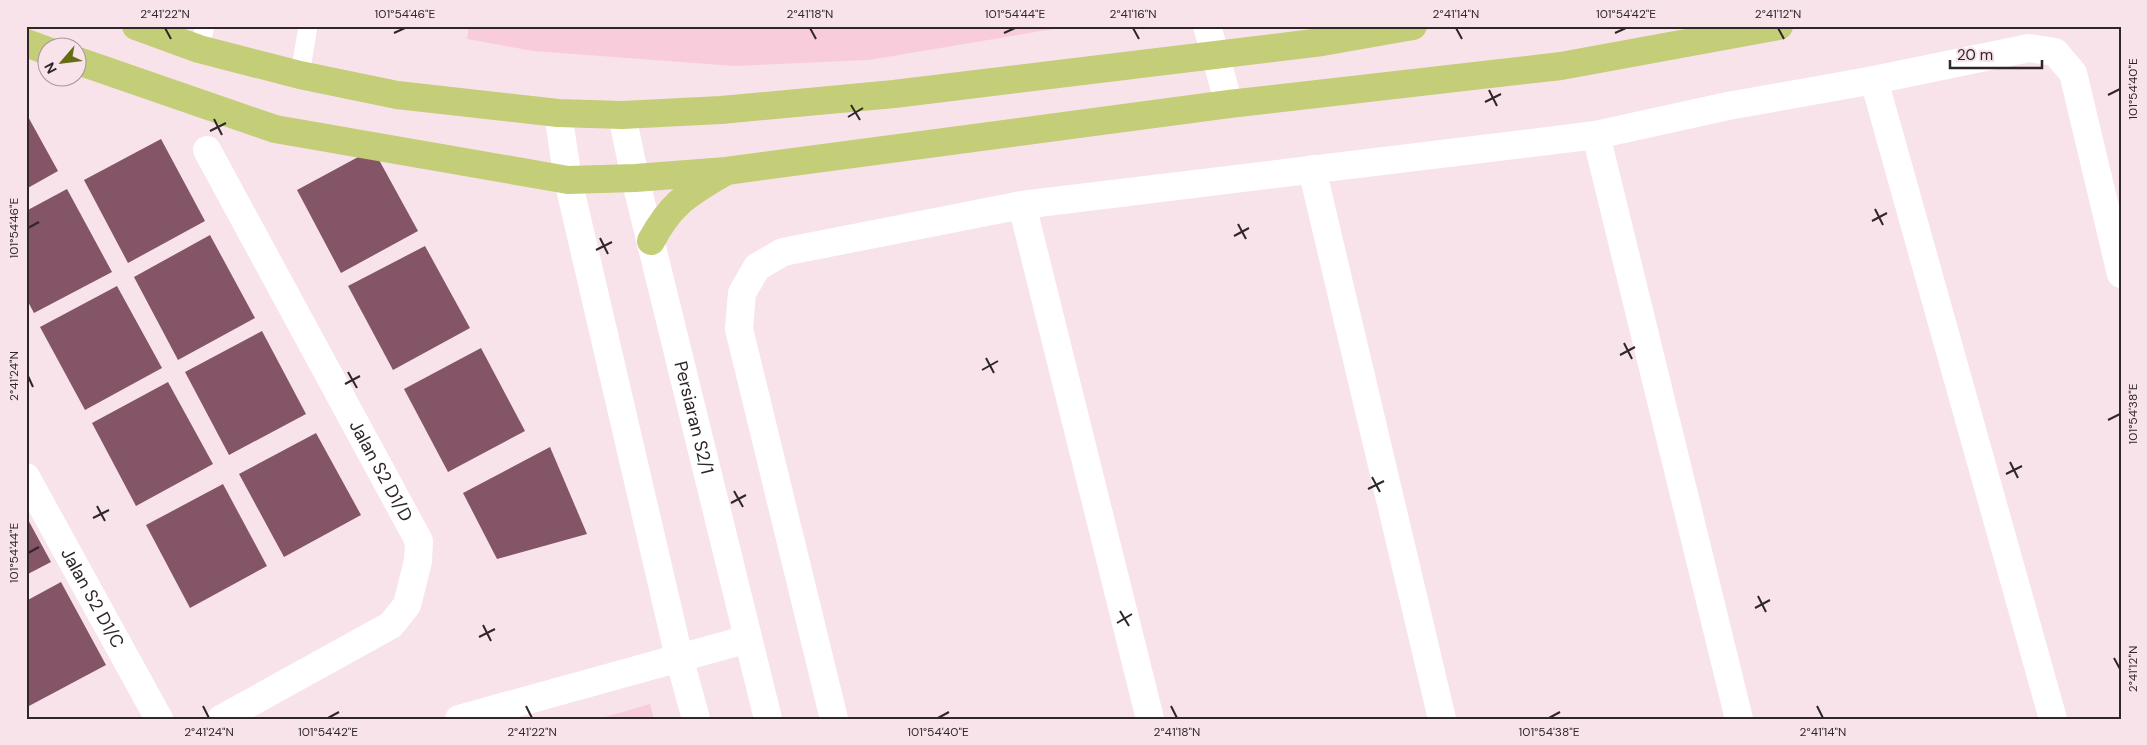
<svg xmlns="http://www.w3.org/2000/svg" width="2147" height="745" font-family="'DM Sans',sans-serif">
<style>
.green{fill:#f9ccdc}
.building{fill:#835566}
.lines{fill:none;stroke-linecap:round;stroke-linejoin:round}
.service{stroke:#fff;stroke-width:19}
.minor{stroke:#fff;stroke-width:28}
.tertiary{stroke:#fff;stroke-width:28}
.primary{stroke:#c4cd77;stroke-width:28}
.ticks{fill:none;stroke:#2e2628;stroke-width:2}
.labels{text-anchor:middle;stroke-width:5;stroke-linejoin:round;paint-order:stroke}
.street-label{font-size:18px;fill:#2e2628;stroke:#f9e3ea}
.neatline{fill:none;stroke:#2e2628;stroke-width:2}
.ticks-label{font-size:12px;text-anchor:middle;fill:#2e2628}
</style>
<rect width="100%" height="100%" fill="#f9e3ea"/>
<g class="green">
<polygon points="469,26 1071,26 869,60 734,66 533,51 467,39"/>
<polygon points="650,704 654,719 598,719"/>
</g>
<g class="building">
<polygon points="26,113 58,171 26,189"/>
<polygon points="161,139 205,221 128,263 84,180"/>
<polygon points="373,149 418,231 341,273 297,190"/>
<polygon points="67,189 112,272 34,313 26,298 26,211"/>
<polygon points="210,235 255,318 178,360 134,277"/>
<polygon points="425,246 470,328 393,370 348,286"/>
<polygon points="117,286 162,368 85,410 40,327"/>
<polygon points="262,331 306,414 229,455 185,372"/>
<polygon points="481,348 525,431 448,472 404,389"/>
<polygon points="168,382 213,464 136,506 92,423"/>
<polygon points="316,433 361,515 284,557 239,474"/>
<polygon points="550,447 587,534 497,559 463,493"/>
<polygon points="223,484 267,566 190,608 146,525"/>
<polygon points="26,516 51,562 26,575"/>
<polygon points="61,582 106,665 29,706 26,701 26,601"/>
</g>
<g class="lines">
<g class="service">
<polyline points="199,49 205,26"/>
<polyline points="300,75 308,26"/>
</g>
<g class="minor">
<polyline points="1207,26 1229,104"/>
<polyline points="1874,80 2053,719"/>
<polyline points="1596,135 1739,719"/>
<path id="s1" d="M207,150L419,541L418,561L407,605L391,625L221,719"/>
<polyline points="1312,169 1442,719"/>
<polyline points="1022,205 1150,719"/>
<path id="s2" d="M26,477L159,719"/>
<polyline points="834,719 739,329 742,293 757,267 783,252 1022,205 1596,135 1728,106 1874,80 2029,48 2055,52 2073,73 2121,274"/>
</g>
<g class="tertiary">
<polyline points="558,113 568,180 679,657 696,719"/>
<path id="s3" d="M622,115L635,178L768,719"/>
<polyline points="459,719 748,639"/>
</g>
<g class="primary">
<polyline points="136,26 199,49 300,75 397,95 558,113 622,115 721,110 894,94 1322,42 1413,26"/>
<polyline points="26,43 48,51"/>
<polyline points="78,61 275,129 568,180 635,178 726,171 1229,104 1561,66 1779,26"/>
<path d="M651,241C672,202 687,195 723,173"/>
</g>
</g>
<path class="ticks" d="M165,28L171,39M810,28L816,39M1133,28L1139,39M1456,28L1462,39M1778,28L1784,39M394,33L405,28M1004,33L1015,28M1615,33L1626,28M1489,90L1497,106M2108,95L2120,89M1485,102L1501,94M851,105L860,120M848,117L863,108M214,119L222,135M210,131L226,123M1875,209L1883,225M1872,221L1887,213M1238,224L1246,239M28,228L39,222M1234,236L1249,228M600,238L608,254M596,250L612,242M1624,343L1632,359M1620,355L1635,347M986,358L994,373M982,370L998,361M348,372L357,388M28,376L33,387M345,384L360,376M2108,420L2120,414M2010,462L2018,478M2006,474L2022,466M1372,477L1380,492M1368,489L1384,481M734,491L743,507M731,503L746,495M97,506L105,521M93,518L109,510M28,553L39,547M1758,596L1766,612M1755,608L1770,600M1120,611L1129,626M1117,623L1132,614M483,625L491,641M479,637L495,629M2114,658L2120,669M203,706L209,718M526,706L532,718M1171,706L1177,718M1817,706L1823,718M328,718L339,712M938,718L949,712M1549,718L1560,712"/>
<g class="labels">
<g class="street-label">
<text dy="6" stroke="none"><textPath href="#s3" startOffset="311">Persiaran S2/1</textPath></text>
<text dy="6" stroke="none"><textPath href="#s1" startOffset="365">Jalan S2 D1/D</textPath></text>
<text dy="6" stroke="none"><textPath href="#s2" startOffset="138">Jalan S2 D1/C</textPath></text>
</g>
</g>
<rect width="2147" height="745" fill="none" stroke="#f9e3ea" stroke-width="55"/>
<g transform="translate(62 62) rotate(242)"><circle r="24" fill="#f9e3ea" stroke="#a8979c"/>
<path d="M0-4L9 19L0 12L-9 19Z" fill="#646d14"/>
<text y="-8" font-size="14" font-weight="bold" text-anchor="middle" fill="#2e2628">N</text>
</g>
<path d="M1950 60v8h92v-8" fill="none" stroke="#2e2628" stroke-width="2.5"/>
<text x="1957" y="60" font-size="15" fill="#2e2628" stroke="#f9e3ea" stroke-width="4" paint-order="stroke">20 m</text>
<rect x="28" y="28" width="2092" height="690" class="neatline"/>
<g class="ticks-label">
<text x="165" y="18">2°41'22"N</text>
<text x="405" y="18">101°54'46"E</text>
<text x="810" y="18">2°41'18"N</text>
<text x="1015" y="18">101°54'44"E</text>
<text x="1133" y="18">2°41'16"N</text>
<text x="1456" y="18">2°41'14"N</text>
<text x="1626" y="18">101°54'42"E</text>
<text x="1778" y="18">2°41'12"N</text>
<text transform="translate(2133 89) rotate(-90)" y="4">101°54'40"E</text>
<text transform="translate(14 228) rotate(-90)" y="4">101°54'46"E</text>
<text transform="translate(14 376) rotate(-90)" y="4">2°41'24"N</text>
<text transform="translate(2133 414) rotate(-90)" y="4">101°54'38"E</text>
<text transform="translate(14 553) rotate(-90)" y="4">101°54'44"E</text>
<text transform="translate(2133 669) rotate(-90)" y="4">2°41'12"N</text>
<text x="209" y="736">2°41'24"N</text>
<text x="328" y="736">101°54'42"E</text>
<text x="532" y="736">2°41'22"N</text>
<text x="938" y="736">101°54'40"E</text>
<text x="1177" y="736">2°41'18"N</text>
<text x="1549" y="736">101°54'38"E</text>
<text x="1823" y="736">2°41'14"N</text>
</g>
</svg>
